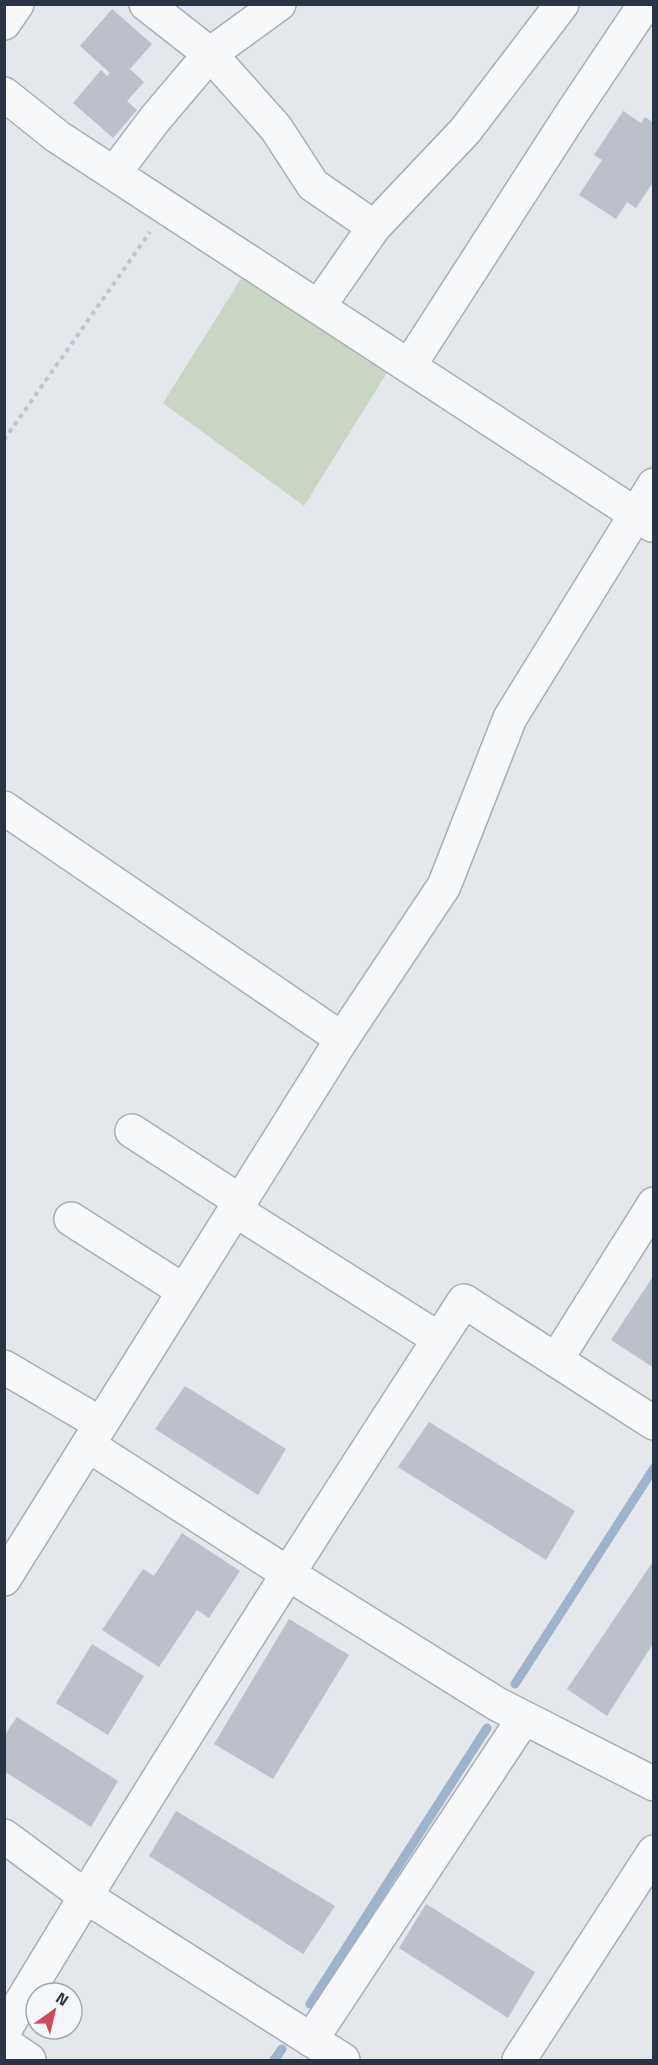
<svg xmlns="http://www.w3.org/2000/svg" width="658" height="2065" font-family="'Titillium Web',sans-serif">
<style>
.green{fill:#c9d6c5}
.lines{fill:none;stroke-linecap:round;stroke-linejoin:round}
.stream{stroke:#9fb4cc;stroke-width:9}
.building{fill:#bbc0ca}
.minor-casing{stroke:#a9aeb7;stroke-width:36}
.path{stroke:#c2c5cb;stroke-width:4;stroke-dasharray:4.5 4.5;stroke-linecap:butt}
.minor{stroke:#f7f8fa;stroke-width:33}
</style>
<rect width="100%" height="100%" fill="#e4e7ec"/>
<polygon class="green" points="244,274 388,371 304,506 163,403"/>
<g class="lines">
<g class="stream">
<polyline points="515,1684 654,1468"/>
<polyline points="310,2004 487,1728"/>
<polyline points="274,2060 282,2049"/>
</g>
</g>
<g class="building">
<polygon points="112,9 152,44 130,69 144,82 127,101 137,110 113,138 73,103 101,70 107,76 110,73 80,46"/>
<polygon points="623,111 641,123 645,117 654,123 654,181 636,208 627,202 616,219 579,195 602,160 594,155"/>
<polygon points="654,1275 654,1368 611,1340"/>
<polygon points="185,1386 286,1449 258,1495 155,1429"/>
<polygon points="429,1422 575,1511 546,1560 398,1467"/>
<polygon points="182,1533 240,1571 209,1618 197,1610 159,1667 102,1630 143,1569 154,1576"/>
<polygon points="654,1560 654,1642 607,1716 567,1689"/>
<polygon points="289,1619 349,1655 273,1779 214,1744"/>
<polygon points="92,1644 144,1676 108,1735 56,1703"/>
<polygon points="17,1717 118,1781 91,1827 4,1771 4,1736"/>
<polygon points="176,1811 335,1906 303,1954 149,1856"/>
<polygon points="426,1904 535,1972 508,2018 399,1948"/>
</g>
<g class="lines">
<g class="minor-casing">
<g id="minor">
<polyline points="146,4 210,54 276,128 313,185 374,227"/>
<polyline points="4,23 17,4"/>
<polyline points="4,94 58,137 652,525"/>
<polyline points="115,172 155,119 210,54 279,4"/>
<polyline points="319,306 374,227 465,131 562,4"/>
<polyline points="409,366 572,113 645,4"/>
<polyline points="4,808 342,1039"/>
<polyline points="132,1131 240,1201"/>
<polyline points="235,1210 439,1339"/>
<polyline points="71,1219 184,1291"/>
<polyline points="556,1360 654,1204"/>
<polyline points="4,1367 101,1424"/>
<polyline points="88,1445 287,1573 497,1704 654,1784"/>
<polyline points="4,1579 342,1039 444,886 510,718 654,485"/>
<polyline points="4,1836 85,1896 343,2060"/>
<path d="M4,2031C152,1784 307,1542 464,1301L654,1423"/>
<polyline points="311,2040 524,1718"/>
<polyline points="4,2043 29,2060"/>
<polyline points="519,2060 654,1852"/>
</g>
</g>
<polyline class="path" points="4,440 150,232"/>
<use href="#minor" class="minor"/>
</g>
<rect width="658" height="2065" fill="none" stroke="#2b3445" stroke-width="12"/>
<g transform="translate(54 2011) rotate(34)"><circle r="28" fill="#f4f6f9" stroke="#a4a8b1" stroke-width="1.5"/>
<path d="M0-4.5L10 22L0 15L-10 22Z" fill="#d1495b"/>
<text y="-9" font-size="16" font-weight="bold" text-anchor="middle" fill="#2b3445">N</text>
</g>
</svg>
